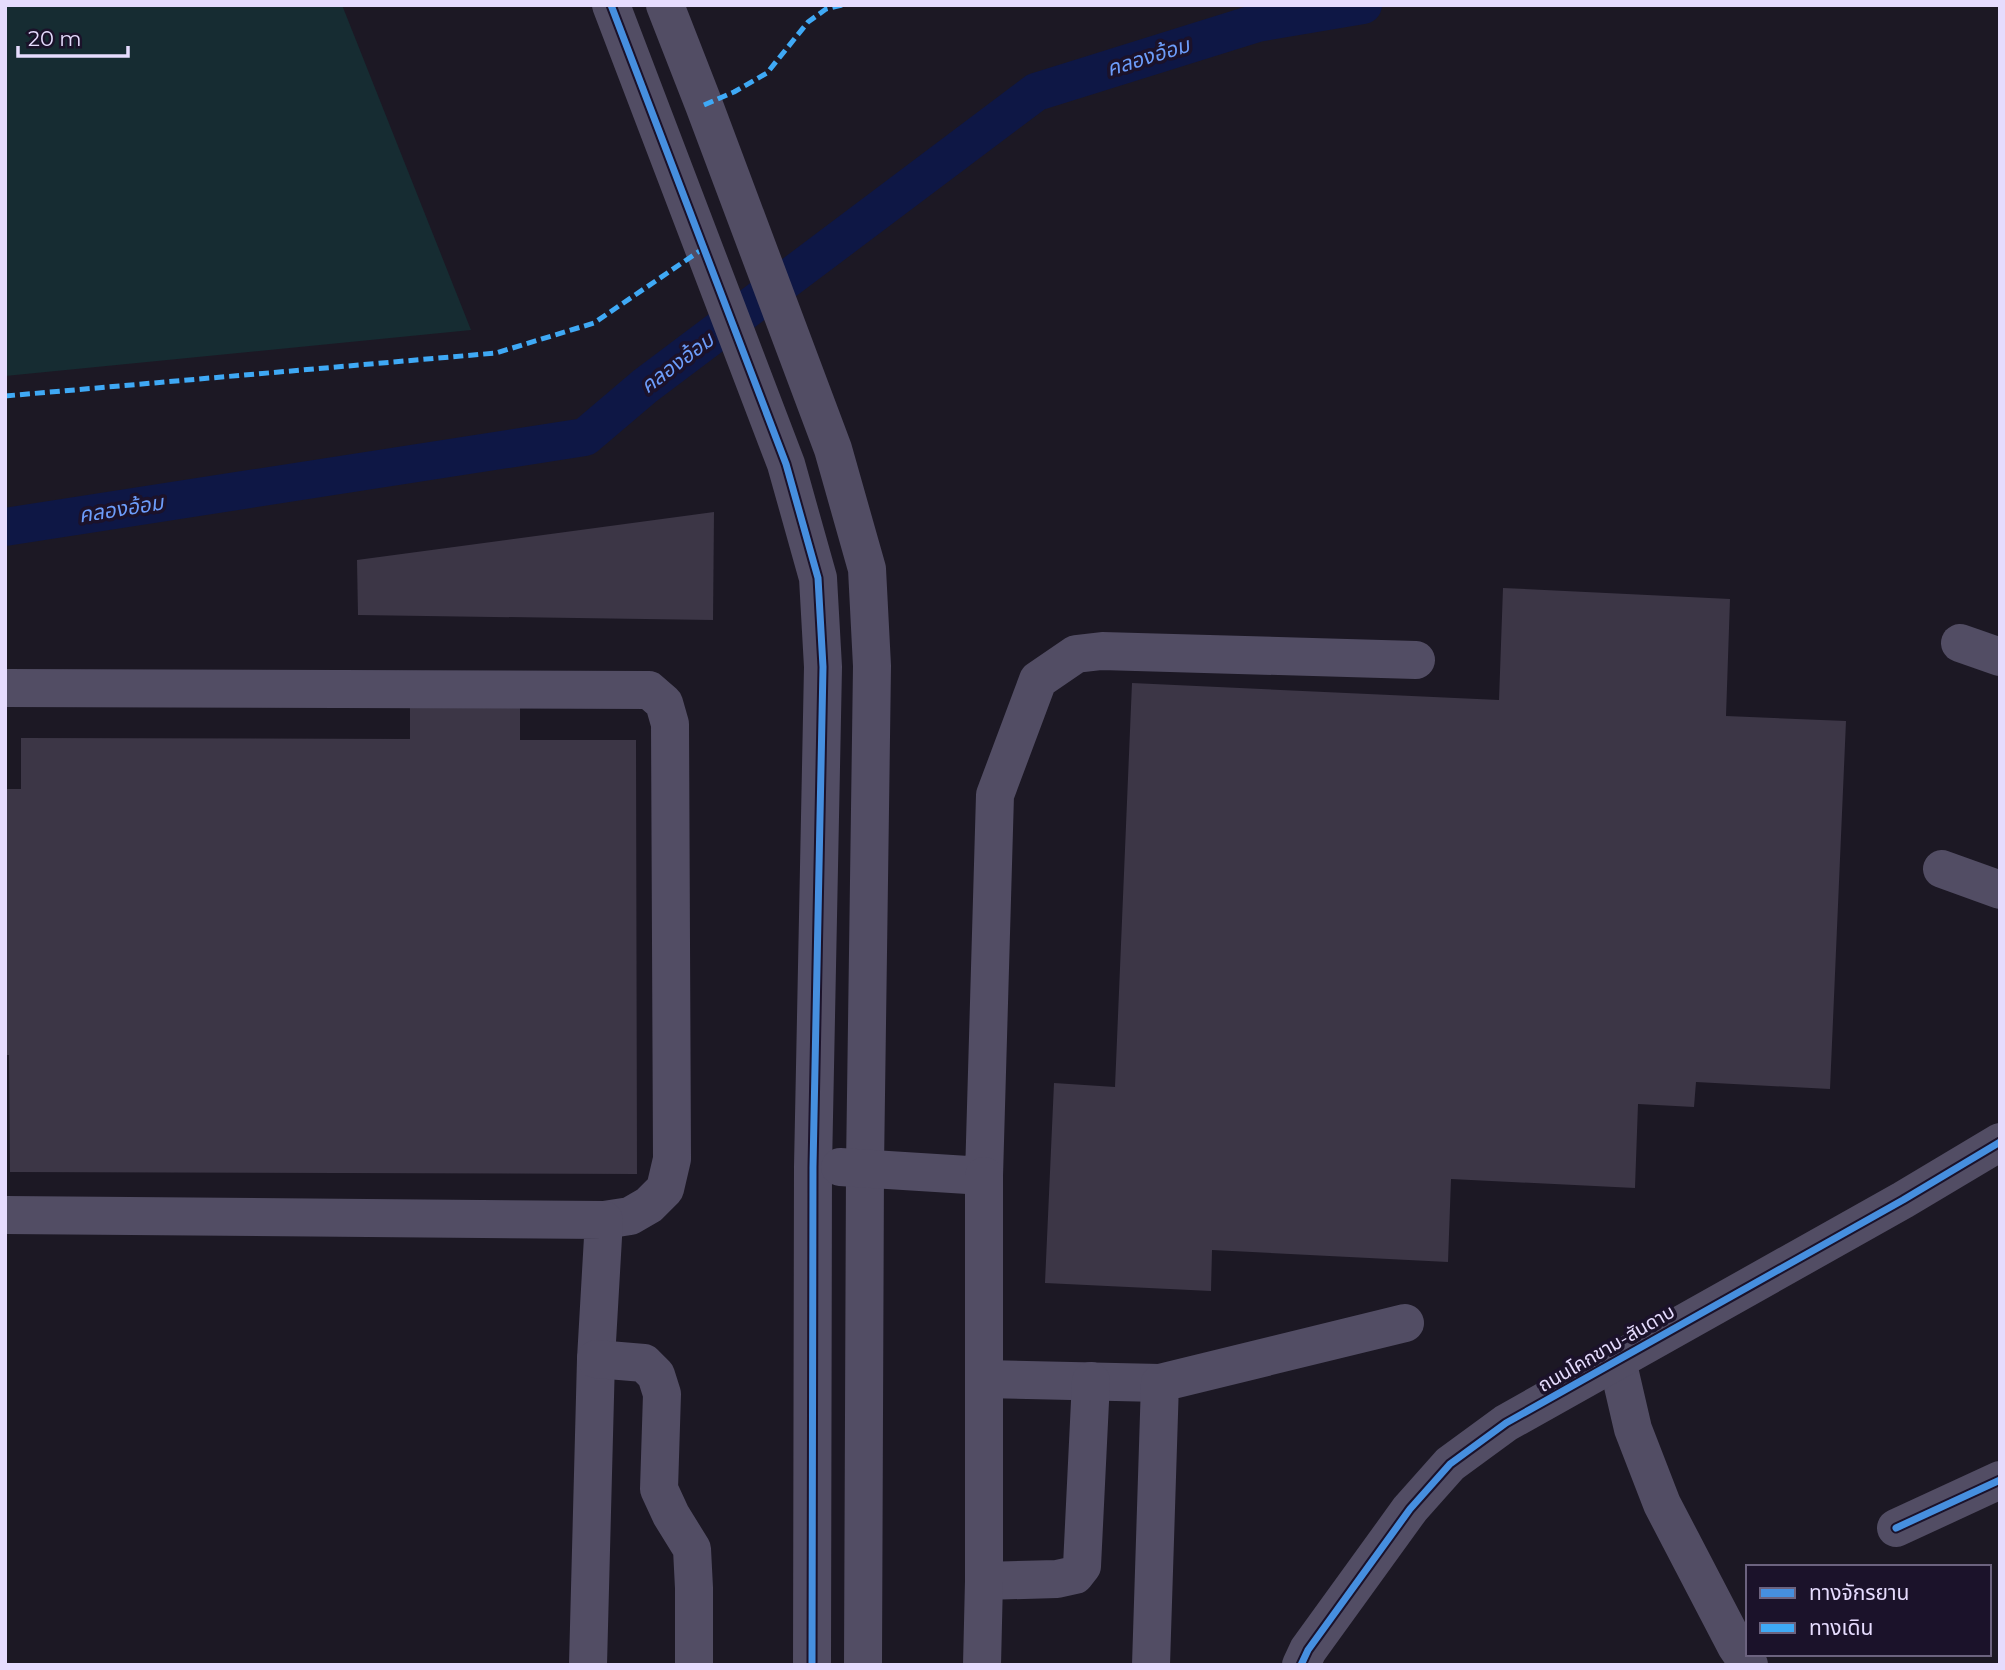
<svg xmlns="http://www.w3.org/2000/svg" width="2005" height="1670" font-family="Montserrat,'Noto Sans Thai',sans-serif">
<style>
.green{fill:#162c32}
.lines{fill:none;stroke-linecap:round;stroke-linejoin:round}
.canal{stroke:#0e1745;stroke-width:38}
.building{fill:#3c3646}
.minor{stroke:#524d64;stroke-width:38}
.quiet{stroke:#3fa9f5;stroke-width:5;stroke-dasharray:10 5;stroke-linecap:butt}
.cycleway-casing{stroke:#1b122a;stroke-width:11}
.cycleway{stroke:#468fdf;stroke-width:7}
.labels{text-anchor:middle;stroke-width:7;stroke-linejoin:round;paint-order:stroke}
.street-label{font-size:19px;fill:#e6dcfe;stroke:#1b122a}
.water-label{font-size:21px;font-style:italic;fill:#6d9dfa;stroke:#1b122a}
</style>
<rect width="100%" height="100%" fill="#1c1824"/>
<polygon class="green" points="5,5 342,5 471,330 5,376"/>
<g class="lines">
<polyline class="canal" points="5,527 585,437 645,386 1036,92 1257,23 1363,5"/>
</g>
<g class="building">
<polygon points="714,512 713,620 358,615 357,560"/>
<polygon points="1503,588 1730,599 1726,716 1846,721 1830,1089 1696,1082 1694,1107 1638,1104 1635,1188 1451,1179 1448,1262 1212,1250 1211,1291 1045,1283 1054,1083 1115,1087 1132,683 1499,700"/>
<polygon points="410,700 520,701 520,740 636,740 637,1174 10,1172 9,1055 5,1055 5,789 21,789 21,738 410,739"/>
</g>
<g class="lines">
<g class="minor">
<polyline points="611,5 786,464 818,578 823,667 813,1167 812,1665"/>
<polyline points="665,5 704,105 833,449 867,569 872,666 865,1167 863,1665"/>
<polyline points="1960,643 2000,657"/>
<polyline points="5,688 649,690 664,703 670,724 672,1159 665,1189 649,1205 630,1216 604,1220"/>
<polyline points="1942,869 2000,890"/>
<polyline points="840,1167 984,1176 995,795 1038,680 1076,654 1102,651 1416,660"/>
<polyline points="5,1215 604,1220 596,1359 588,1665"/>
<polyline points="596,1359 644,1363 656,1375 662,1394 659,1489 671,1515 692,1549 694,1588 694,1665"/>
<polyline points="1617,1360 1633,1429 1662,1504 1736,1646 1749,1665"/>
<polyline points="984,1379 1160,1383"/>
<polyline points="1896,1528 2000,1480"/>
<polyline points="984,1581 1057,1579 1075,1575 1082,1566 1091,1381"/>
<polyline points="982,1665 984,1581 984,1176"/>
<polyline points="1151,1665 1160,1383 1405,1323"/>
<polyline points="1301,1665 1308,1650 1410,1509 1450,1464 1506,1423 1903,1200 2000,1142"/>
</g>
<g class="quiet">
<polyline points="704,105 734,92 767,73 808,22 826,9 842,5"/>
<polyline points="5,396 496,353 594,323 704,248"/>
</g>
<g class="cycleway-casing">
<g id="cycleway">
<polyline points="611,5 786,464 818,578 823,667 813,1167 812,1665"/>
<polyline points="1896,1528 2000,1480"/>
<polyline points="1301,1665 1308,1650 1410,1509 1450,1464 1506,1423 1903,1200 2000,1142"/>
</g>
</g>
<use href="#cycleway" class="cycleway"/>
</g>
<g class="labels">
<g class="street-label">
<text transform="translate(1606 1348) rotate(-30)" y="7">ถนนโคกขาม-สันดาบ</text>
</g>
<g class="water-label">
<text transform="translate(1148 57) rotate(-17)" y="7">คลองอ้อม</text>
<text transform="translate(677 363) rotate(-37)" y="7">คลองอ้อม</text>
<text transform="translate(121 509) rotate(-9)" y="7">คลองอ้อม</text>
</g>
</g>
<rect width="2005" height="1670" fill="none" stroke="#e6dcfe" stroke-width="14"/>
<rect x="1746" y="1565" width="245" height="91" fill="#1b122a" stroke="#6c637f" stroke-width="2"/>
<rect x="1760" y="1588" width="35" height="10" fill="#468fdf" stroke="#6c637f" stroke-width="2"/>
<text x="1809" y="1600" font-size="21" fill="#e6dcfe">ทางจักรยาน</text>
<rect x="1760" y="1623" width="35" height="10" fill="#3fa9f5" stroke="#6c637f" stroke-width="2"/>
<text x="1809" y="1635" font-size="21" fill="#e6dcfe">ทางเดิน</text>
<path d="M18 46v10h110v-10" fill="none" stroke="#e6dcfe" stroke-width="3.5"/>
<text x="28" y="46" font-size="21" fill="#e6dcfe" stroke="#1b122a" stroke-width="5" paint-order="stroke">20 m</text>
</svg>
